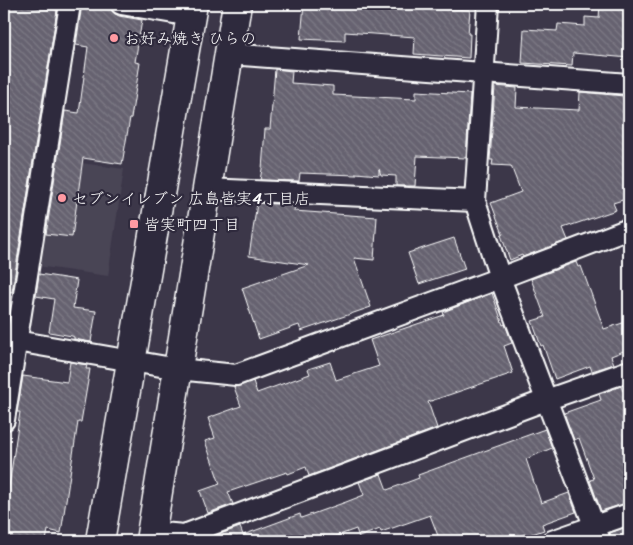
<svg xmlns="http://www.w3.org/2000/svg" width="633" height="545" font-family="Sriracha,'Klee One',sans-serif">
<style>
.built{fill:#494455}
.building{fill:url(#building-back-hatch);stroke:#fff}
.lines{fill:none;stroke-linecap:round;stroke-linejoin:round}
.street-casing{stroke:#fff;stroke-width:24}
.secondary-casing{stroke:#fff;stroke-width:31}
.street{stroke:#2f2a3d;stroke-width:20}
.secondary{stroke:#2f2a3d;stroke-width:28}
.poi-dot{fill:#ff9aa2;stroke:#2f2a3d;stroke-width:2}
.labels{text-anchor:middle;stroke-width:4.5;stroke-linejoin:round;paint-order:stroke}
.poi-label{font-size:16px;fill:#fff;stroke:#2f2a3d;text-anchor:start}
</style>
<defs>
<pattern id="building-back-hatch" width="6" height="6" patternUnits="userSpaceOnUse" patternTransform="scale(1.25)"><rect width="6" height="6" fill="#666270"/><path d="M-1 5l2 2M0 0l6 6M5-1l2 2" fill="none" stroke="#7d7a85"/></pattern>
</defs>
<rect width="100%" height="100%" fill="#3c3749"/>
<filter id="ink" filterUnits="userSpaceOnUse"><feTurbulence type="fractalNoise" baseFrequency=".02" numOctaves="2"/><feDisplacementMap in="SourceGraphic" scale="10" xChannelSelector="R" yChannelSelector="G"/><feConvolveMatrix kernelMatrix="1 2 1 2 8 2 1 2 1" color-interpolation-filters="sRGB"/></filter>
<g filter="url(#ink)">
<polygon class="built" points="53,159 124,169 108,276 37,266"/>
<g class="building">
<polygon points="4,4 16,4 57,10 12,292 4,291"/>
<polygon points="82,4 110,9 114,13 119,16 142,20 135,62 140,63 131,118 130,118 122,164 83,158 72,237 46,234 65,111 79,113 88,47 76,45"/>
<polygon points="304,4 358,4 470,10 468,34 470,34 469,58 414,54 415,37 345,32 345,41 301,39"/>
<polygon points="600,4 629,4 629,58 573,53 572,66 522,63 524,29 557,31 558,24 585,26 585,17 599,18"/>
<polygon points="275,69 292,71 291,83 333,86 333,95 416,99 416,91 470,94 466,158 417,156 415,186 396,186 396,176 381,175 379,169 379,175 356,173 356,175 300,173 299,181 260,180 262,169 265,129 270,129"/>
<polygon points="495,86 517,88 516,107 579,110 580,92 624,96 623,113 629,114 629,198 613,203 616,210 563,228 568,240 523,257 522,255 510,260 501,235 503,234 491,203 521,192 511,166 492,165 493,160 490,160"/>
<polygon points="257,203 295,205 294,211 377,217 374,260 354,258 371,307 301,331 299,325 259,339 242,288 309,265 249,256"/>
<polygon points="454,238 465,269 419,284 408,253"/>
<polygon points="576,262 578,267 581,266 604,329 629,321 629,349 611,356 614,364 592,371 590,366 555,379 543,345 541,346 532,321 545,317 531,279"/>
<polygon points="39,274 77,280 73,308 96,311 91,342 74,339 74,337 72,336 49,332 54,299 36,296"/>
<polygon points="492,293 503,325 505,324 512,343 504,346 513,373 428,402 437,428 309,476 306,467 288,474 287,472 228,492 233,504 208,513 200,491 220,484 205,441 215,438 208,418 241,406 234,387 240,386 253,381 257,393 310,374 308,369 330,362 336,380 379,366 370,340 444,315 443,312"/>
<polygon points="70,362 87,365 86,369 90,369 81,422 78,422 61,533 48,530 46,541 4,541 4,520 20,412 17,412 23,376 67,382"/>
<polygon points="621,386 623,391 629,388 629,502 601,511 590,480 594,479 579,438 574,440 564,413 601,400 599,394"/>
<polygon points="545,429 552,448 526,459 541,503 569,493 576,512 542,524 544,530 526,536 525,534 506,541 440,541 430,515 381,532 380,529 359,537 356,529 323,541 217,541 215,536 240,527 243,535 300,514 301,518 346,502 364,495 359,482 381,474 387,490 419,478 418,475"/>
<polygon points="629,526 629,541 612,541 610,533"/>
</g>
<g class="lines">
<g class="street-casing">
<g id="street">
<polyline points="121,4 191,16"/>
<polyline points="488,4 475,201 500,278 600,541"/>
<polyline points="229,54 629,84"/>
<polyline points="207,189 475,201"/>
<polyline points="16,341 178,369 236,375 500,278 629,229"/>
<polyline points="4,420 70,4"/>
<polyline points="151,532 184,535 546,400 629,371"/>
<polyline points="552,541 629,514"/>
</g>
</g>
<g class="secondary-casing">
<g id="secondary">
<polyline points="100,541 193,4"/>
<polyline points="150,541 237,4"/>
</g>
</g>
<use href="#street" class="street"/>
<use href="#secondary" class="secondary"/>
</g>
</g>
<g class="poi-dot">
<circle cx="114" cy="38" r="5"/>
<circle cx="62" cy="198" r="5"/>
<rect x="129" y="219" width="10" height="10" rx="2.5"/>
</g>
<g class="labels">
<g class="poi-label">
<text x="124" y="44">お好み焼き ひらの</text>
<text x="72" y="204">セブンイレブン 広島皆実4丁目店</text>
<text x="144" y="230">皆実町四丁目</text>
</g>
</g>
<rect width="633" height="545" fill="none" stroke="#2f2a3d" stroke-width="20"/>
<rect x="10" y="10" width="613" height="525" fill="none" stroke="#fff" stroke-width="2" filter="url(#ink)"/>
</svg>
